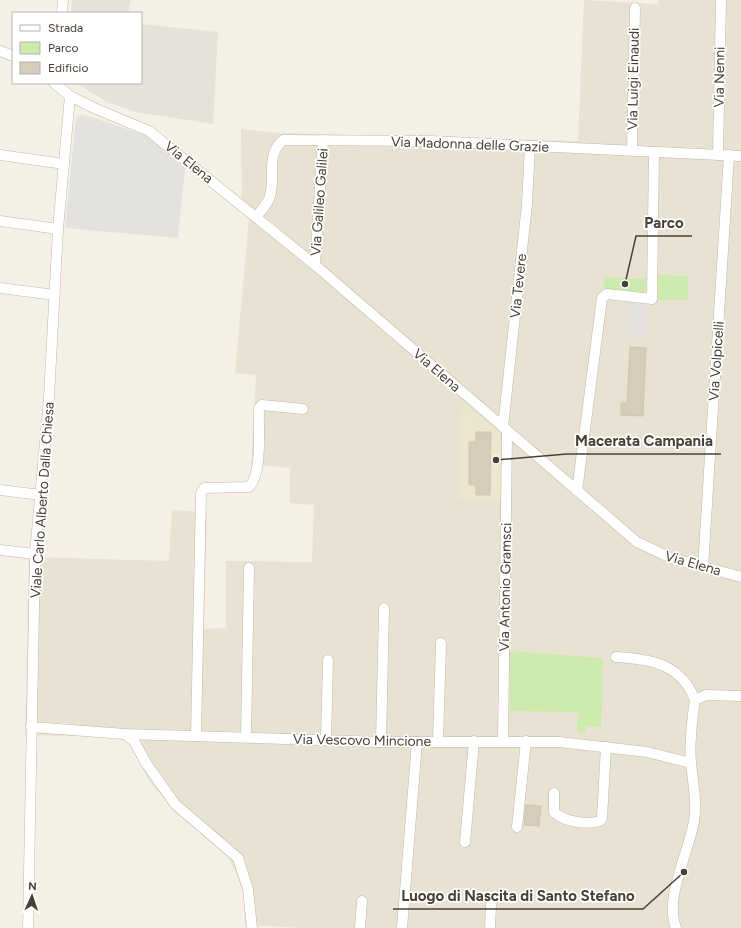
<svg xmlns="http://www.w3.org/2000/svg" width="741" height="928" font-family="Figtree,sans-serif">
<style>
.residential{fill:#e8e2d3}
.industrial{fill:#e6e1db}
.education{fill:#ede6cf}
.green{fill:#cceaac}
.parking{fill:#e4e2de}
.building{fill:#d6ccbb;stroke:#d1c4ad}
.lines{fill:none;stroke-linecap:round;stroke-linejoin:round}
.minor-casing{stroke:#bfb8a8;stroke-width:11}
.minor{stroke:#fff;stroke-width:10}
.labels{text-anchor:middle;stroke-width:3.5;stroke-linejoin:round;paint-order:stroke}
.street-label{font-size:14px;fill:#474035;stroke:#fff}
.leader{fill:none;stroke:#474035;stroke-width:1.5}
.callout-dot{fill:#474035;stroke:#fff;stroke-width:1.5}
.callout-label{font-size:15px;text-anchor:middle;font-weight:bold;fill:#474035;stroke:#fff;stroke-width:3.5;stroke-linejoin:round;paint-order:stroke}
</style>
<rect width="100%" height="100%" fill="#f4f0e6"/>
<polygon class="residential" points="584,0 658,4 658,0 741,0 741,928 304,928 245,925 243,892 235,870 228,857 172,809 148,779 131,747 125,741 112,737 25,735 29,557 169,561 172,510 207,512 204,629 226,628 226,561 312,562 314,505 290,503 290,468 251,464 256,375 235,373 249,218 242,211 241,129 280,133 578,141"/>
<g class="industrial">
<polygon points="72,0 131,0 128,13 71,13"/>
<polygon points="141,24 218,32 213,124 136,112 107,102 76,83 141,83"/>
</g>
<polygon class="education" points="462,402 501,435 501,500 459,500"/>
<g class="green">
<polygon points="658,275 688,276 688,300 658,300"/>
<polygon points="605,277 646,279 645,294 603,288"/>
<polygon points="509,651 603,658 601,727 586,726 585,733 577,732 578,712 510,711"/>
</g>
<g class="parking">
<polygon points="82,114 148,136 185,168 178,238 65,228 76,118"/>
<polygon points="629,300 647,302 647,337 624,334"/>
</g>
<g class="building">
<polygon points="630,347 646,348 643,416 621,415 621,403 627,403"/>
<polygon points="476,432 491,432 490,495 476,495 476,485 469,485 469,442 476,442"/>
<polygon points="526,805 541,806 539,826 524,825"/>
</g>
<g class="lines">
<g class="minor-casing">
<g id="minor">
<polyline points="62,13 63,0"/>
<polyline points="0,51 13,56"/>
<polyline points="54,83 70,96 94,108 149,131 315,265 637,542 671,558 741,577"/>
<polyline points="632,150 635,8"/>
<polyline points="0,155 64,164"/>
<polyline points="718,155 721,0"/>
<path d="M256,217C261,210 268,204 270,196C276,176 265,156 283,140L430,141L741,156"/>
<polyline points="0,221 58,229"/>
<polyline points="315,265 323,140"/>
<polyline points="0,288 55,295"/>
<polyline points="503,427 527,204 530,146"/>
<polyline points="0,490 41,495"/>
<polyline points="577,491 602,298 607,294 652,299 654,152"/>
<polyline points="0,550 35,554"/>
<polyline points="703,567 729,155"/>
<path d="M616,657C652,659 681,664 695,700"/>
<polyline points="31,727 125,734 381,742 559,742 647,752 691,763"/>
<polyline points="125,734 134,741 146,763 175,804 238,858 248,889 252,928"/>
<path d="M196,736L201,493L204,488L249,487C263,473 258,427 259,408L262,405L303,409"/>
<polyline points="246,736 249,568"/>
<polyline points="326,739 328,660"/>
<polyline points="438,741 441,643"/>
<polyline points="503,741 507,432"/>
<polyline points="381,742 384,608"/>
<path d="M554,793V812C565,822 585,825 600,821L602,818L606,747"/>
<polyline points="517,827 526,741"/>
<polyline points="465,842 474,741"/>
<polyline points="28,928 35,554 49,398 58,229 70,96"/>
<polyline points="360,928 362,901"/>
<polyline points="402,928 417,742"/>
<polyline points="490,928 491,905"/>
<path d="M676,928C664,898 689,852 694,821C697,801 693,783 691,763C689,742 692,720 695,700L706,695L741,696"/>
</g>
</g>
<use href="#minor" class="minor"/>
</g>
<g class="labels">
<g class="street-label">
<text transform="translate(719 77) rotate(-89)" y="5">Via Nenni</text>
<text transform="translate(633 79) rotate(-89)" y="5">Via Luigi Einaudi</text>
<text transform="translate(470 144) rotate(2)" y="5">Via Madonna delle Grazie</text>
<text transform="translate(189 162) rotate(39)" y="5">Via Elena</text>
<text transform="translate(319 202) rotate(-86)" y="5">Via Galileo Galilei</text>
<text transform="translate(518 286) rotate(-84)" y="5">Via Tevere</text>
<text transform="translate(716 361) rotate(-86)" y="5">Via Volpicelli</text>
<text transform="translate(437 370) rotate(41)" y="5">Via Elena</text>
<text transform="translate(42 500) rotate(-86)" y="5">Viale Carlo Alberto Dalla Chiesa</text>
<text transform="translate(693 563) rotate(16)" y="5">Via Elena</text>
<text transform="translate(505 587) rotate(-89)" y="5">Via Antonio Gramsci</text>
<text transform="translate(362 740) rotate(1)" y="5">Via Vescovo Mincione</text>
</g>
</g>
<path class="leader" d="M625 284L636 236H692M496 460L567 454H721M684 872L643 909H393"/>
<g class="callout-dot">
<circle cx="625" cy="284" r="4"/>
<circle cx="496" cy="460" r="4"/>
<circle cx="684" cy="872" r="4"/>
</g>
<g class="callout-label">
<text x="664" y="228">Parco</text>
<text x="644" y="446">Macerata Campania</text>
<text x="518" y="901">Luogo di Nascita di Santo Stefano</text>
</g>
<rect x="12" y="12" width="130" height="72" fill="#ffffff" stroke="#b5b3ae"/>
<rect x="20" y="25" width="20" height="6" fill="#ffffff" stroke="#b5b3ae"/>
<text x="48" y="32" font-size="12" fill="#474035">Strada</text>
<rect x="20" y="42" width="20" height="12" fill="#cceaac" stroke="#b5b3ae"/>
<text x="48" y="52" font-size="12" fill="#474035">Parco</text>
<rect x="20" y="62" width="20" height="12" fill="#d6ccbb" stroke="#b5b3ae"/>
<text x="48" y="72" font-size="12" fill="#474035">Edificio</text>
<g transform="translate(32 896) rotate(3)" stroke="#ffffff" stroke-width="3" paint-order="stroke">
<path d="M0-3L7 15L0 10L-7 15Z" fill="#474035"/>
<text y="-6" font-size="11" font-weight="bold" text-anchor="middle" fill="#474035">N</text>
</g>
</svg>
